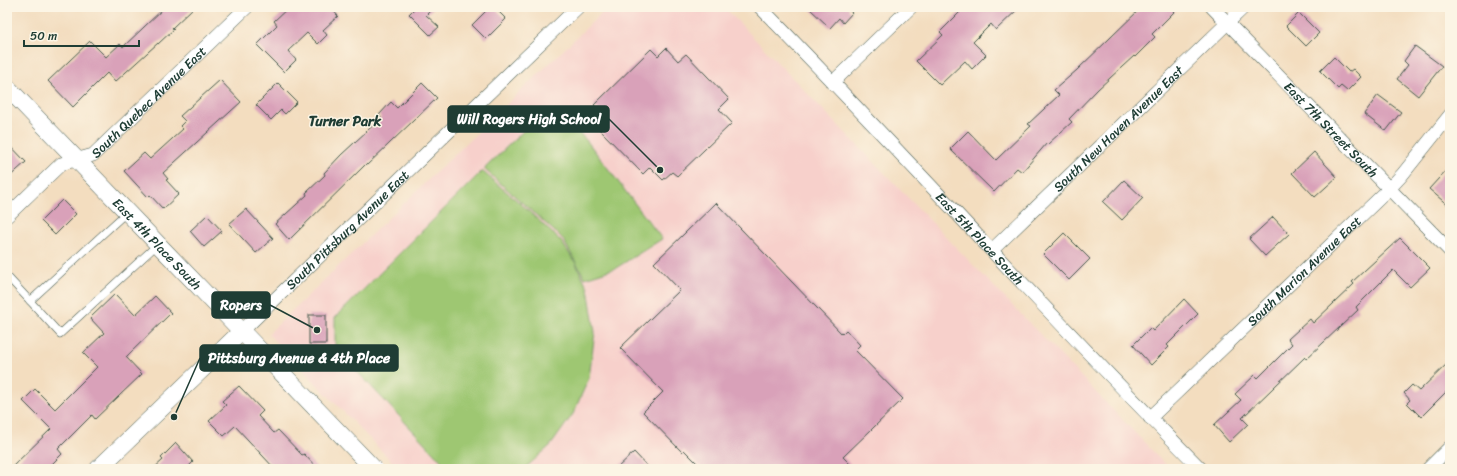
<svg xmlns="http://www.w3.org/2000/svg" width="1457" height="476" font-family="Sriracha,sans-serif">
<style>
.built{fill:#f7d0cb}
.green{fill:#9ec772;stroke:#5e8253}
.building{fill:#d9a1b9}
.lines{fill:none;stroke-linecap:round;stroke-linejoin:round}
.service-casing{stroke:#3f5549;stroke-width:8}
.minor-casing{stroke:#3f5549;stroke-width:14}
.tertiary-casing{stroke:#3f5549;stroke-width:18}
.service{stroke:#fff;stroke-width:7}
.minor{stroke:#fff;stroke-width:13}
.tertiary{stroke:#fff;stroke-width:17}
.labels{text-anchor:middle;stroke-width:3;stroke-linejoin:round;paint-order:stroke}
.street-label{font-size:13px;fill:#1f3d34;stroke:#fcf5e5}
.neighbourhood-label{font-size:14px;font-weight:bold;fill:#1f3d34;stroke:#fcf5e5}
.leader{fill:none;stroke:#1f3d34;stroke-width:1.5}
.callout-dot{fill:#1f3d34;stroke:#fcf5e5;stroke-width:1.5}
.callout{fill:#1f3d34;stroke:#1f3d34;stroke-width:1.5}
.callout-label{font-size:14px;text-anchor:middle;font-weight:bold;fill:#fff}
</style>
<rect width="100%" height="100%" fill="#fcf5e5"/>
<filter id="ink" filterUnits="userSpaceOnUse"><feTurbulence type="fractalNoise" baseFrequency=".025" numOctaves="2"/><feDisplacementMap in="SourceGraphic" scale="8" xChannelSelector="R" yChannelSelector="G"/><feConvolveMatrix kernelMatrix="1 2 1 2 8 2 1 2 1" color-interpolation-filters="sRGB"/></filter>
<filter id="wash" filterUnits="userSpaceOnUse"><feTurbulence type="fractalNoise" baseFrequency=".012" numOctaves="4" result="noise"/><feDisplacementMap in="SourceGraphic" scale="16" xChannelSelector="R" yChannelSelector="G"/><feGaussianBlur stdDeviation="0.9" result="paint"/><feColorMatrix in="noise" values="0 0 0 0 0 0 0 0 0 0 0 0 0 0 0 0 0 1.4 0 .05"/><feComposite in="paint" operator="in"/></filter>
<g filter="url(#wash)">
<rect width="100%" height="100%" fill="#f3ddbf"/>
<polygon class="built" points="608,7 724,7 1170,469 399,469 268,334"/>
<g class="green">
<polygon points="544,111 560,112 587,141 662,239 616,268 585,278 562,238 484,169"/>
<polygon points="482,171 521,204 561,241 575,262 588,288 595,332 589,378 573,414 551,445 524,469 449,469 335,348 335,318"/>
</g>
<g id="blocks">
<g class="building">
<polygon points="165,7 194,7 172,28 174,29 158,44 158,43 115,82 107,73 73,107 48,81 90,41 106,57 120,44 123,47"/>
<polygon points="289,7 330,7 338,16 323,30 327,35 318,44 307,33 288,51 296,60 284,72 257,45 277,25 274,21"/>
<polygon points="416,7 434,7 426,15 439,27 430,35 409,14"/>
<polygon points="490,7 494,7 506,19 486,39 472,25"/>
<polygon points="808,7 850,7 848,9 852,13 843,23 839,18 830,28"/>
<polygon points="965,7 1020,7 996,30 991,24 973,42 986,55 972,69 965,61 940,85 916,61 943,35 940,32"/>
<polygon points="1142,7 1179,7 1152,34 1155,37 1135,57 1134,56 1098,89 1069,119 1072,122 1048,144 1047,143 1022,172 1017,168 994,192 950,149 968,131 996,160 1031,126 1028,124 1059,95 1054,90 1077,70"/>
<polygon points="1299,13 1319,33 1306,46 1286,26"/>
<polygon points="1415,46 1442,66 1418,96 1397,79 1408,65 1404,61"/>
<polygon points="666,48 678,61 686,54 729,99 719,109 732,123 677,176 672,172 663,180 650,167 643,174 599,129 609,120 594,105 651,49 658,56"/>
<polygon points="1334,57 1349,72 1353,69 1361,77 1347,91 1341,86 1338,89 1320,71"/>
<polygon points="220,80 241,102 163,173 168,179 166,180 179,194 163,209 150,195 148,197 124,171 144,153 150,159 183,129 180,126 185,121 180,116"/>
<polygon points="278,83 297,102 285,114 281,110 271,120 256,105"/>
<polygon points="422,83 437,98 367,165 366,164 289,240 275,224 307,195 306,193 325,175 324,173 341,155 381,118 379,115 391,102 397,108"/>
<polygon points="1378,95 1401,112 1386,131 1364,114"/>
<polygon points="7,142 26,162 7,179"/>
<polygon points="1314,152 1337,177 1315,197 1292,173"/>
<polygon points="1450,166 1450,207 1429,189"/>
<polygon points="1124,180 1143,198 1122,220 1103,202"/>
<polygon points="62,200 76,214 55,235 41,221"/>
<polygon points="716,203 842,334 846,330 860,345 855,350 903,399 843,457 855,469 703,469 684,450 682,452 643,412 663,392 620,348 680,290 654,263"/>
<polygon points="246,209 273,238 256,253 229,224"/>
<polygon points="207,215 222,231 204,247 190,231"/>
<polygon points="1273,217 1289,234 1265,256 1249,239"/>
<polygon points="1064,233 1090,259 1069,280 1043,254"/>
<polygon points="1400,238 1430,268 1410,287 1393,270 1356,307 1358,310 1306,359 1305,357 1242,418 1248,424 1229,442 1214,425 1241,400 1235,394 1255,375 1258,378 1292,344 1288,339 1310,319 1313,323 1354,284 1352,282"/>
<polygon points="115,294 135,315 155,296 171,313 126,357 142,374 95,419 92,415 58,449 62,454 47,469 10,469 51,429 23,401 35,389 55,409 97,367 83,353 104,333 90,318"/>
<polygon points="1184,299 1198,314 1167,345 1169,347 1151,365 1133,345 1150,328 1153,331"/>
<rect x="309" y="315" width="17" height="29"/>
<polygon points="1450,361 1450,388 1421,417 1407,403 1410,400 1404,393 1412,385 1419,391"/>
<polygon points="239,386 263,411 258,416 274,433 278,430 302,455 304,454 318,469 275,469 235,426 224,436 209,421 226,405 222,401"/>
<polygon points="176,443 193,462 186,469 153,469 163,460 161,458"/>
<polygon points="634,452 650,469 616,469"/>
</g>
</g>
</g>
<g filter="url(#ink)">
<use href="#blocks" fill-opacity="0" stroke="#3f5549" stroke-width="1"/>
<g class="lines">
<g class="service-casing">
<g id="service">
<polyline points="127,212 30,301 60,334 158,244"/>
<polyline points="7,276 30,301"/>
</g>
</g>
<g class="minor-casing">
<g id="minor">
<path id="s1" d="M760,7C909,159 1051,318 1201,469"/>
<path id="s2" d="M1212,7L1450,251"/>
<polyline points="832,83 911,7"/>
<path id="s3" d="M7,216L61,164L93,155L247,7"/>
<path id="s4" d="M992,250L1244,7"/>
<path id="s5" d="M242,331L578,7"/>
<path id="s6" d="M1150,418L1389,189L1402,175L1450,115"/>
<polyline points="1428,469 1450,447"/>
</g>
</g>
<g class="tertiary-casing">
<g id="tertiary">
<path id="s7" d="M7,87L374,469"/>
<polyline points="98,469 242,331"/>
</g>
</g>
<use href="#service" class="service"/>
<use href="#minor" class="minor"/>
<use href="#tertiary" class="tertiary"/>
</g>
</g>
<g class="labels">
<g class="street-label">
<text dy="5" stroke="none"><textPath href="#s3" startOffset="185">South Quebec Avenue East</textPath></text>
<text dy="5" stroke="none"><textPath href="#s4" startOffset="175">South New Haven Avenue East</textPath></text>
<text dy="5" stroke="none"><textPath href="#s2" startOffset="171">East 7th Street South</textPath></text>
<text dy="5" stroke="none"><textPath href="#s5" startOffset="146">South Pittsburg Avenue East</textPath></text>
<text dy="5" stroke="none"><textPath href="#s1" startOffset="319">East 5th Place South</textPath></text>
<text dy="5" stroke="none"><textPath href="#s7" startOffset="217">East 4th Place South</textPath></text>
<text dy="5" stroke="none"><textPath href="#s6" startOffset="213">South Marion Avenue East</textPath></text>
</g>
<g class="neighbourhood-label">
<text x="345" y="126">Turner Park</text>
</g>
</g>
<path class="leader" d="M660 170L609 119M317 330L270 305M174 417L200 358"/>
<g class="callout-dot">
<circle cx="660" cy="170" r="4"/>
<circle cx="317" cy="330" r="4"/>
<circle cx="174" cy="417" r="4"/>
</g>
<g class="callout">
<rect x="448" y="106" width="161" height="26" rx="4"/>
<rect x="212" y="292" width="58" height="26" rx="4"/>
<rect x="200" y="345" width="198" height="26" rx="4"/>
</g>
<g class="callout-label">
<text x="529" y="124">Will Rogers High School</text>
<text x="241" y="310">Ropers</text>
<text x="299" y="363">Pittsburg Avenue &amp; 4th Place</text>
</g>
<rect width="1457" height="476" fill="none" stroke="#fcf5e5" stroke-width="24"/>
<path d="M24 40v6h115v-6" fill="none" stroke="#1f3d34" stroke-width="2"/>
<text x="30" y="40" font-size="12" fill="#1f3d34" stroke="#fcf5e5" stroke-width="3" paint-order="stroke">50 m</text>
</svg>
